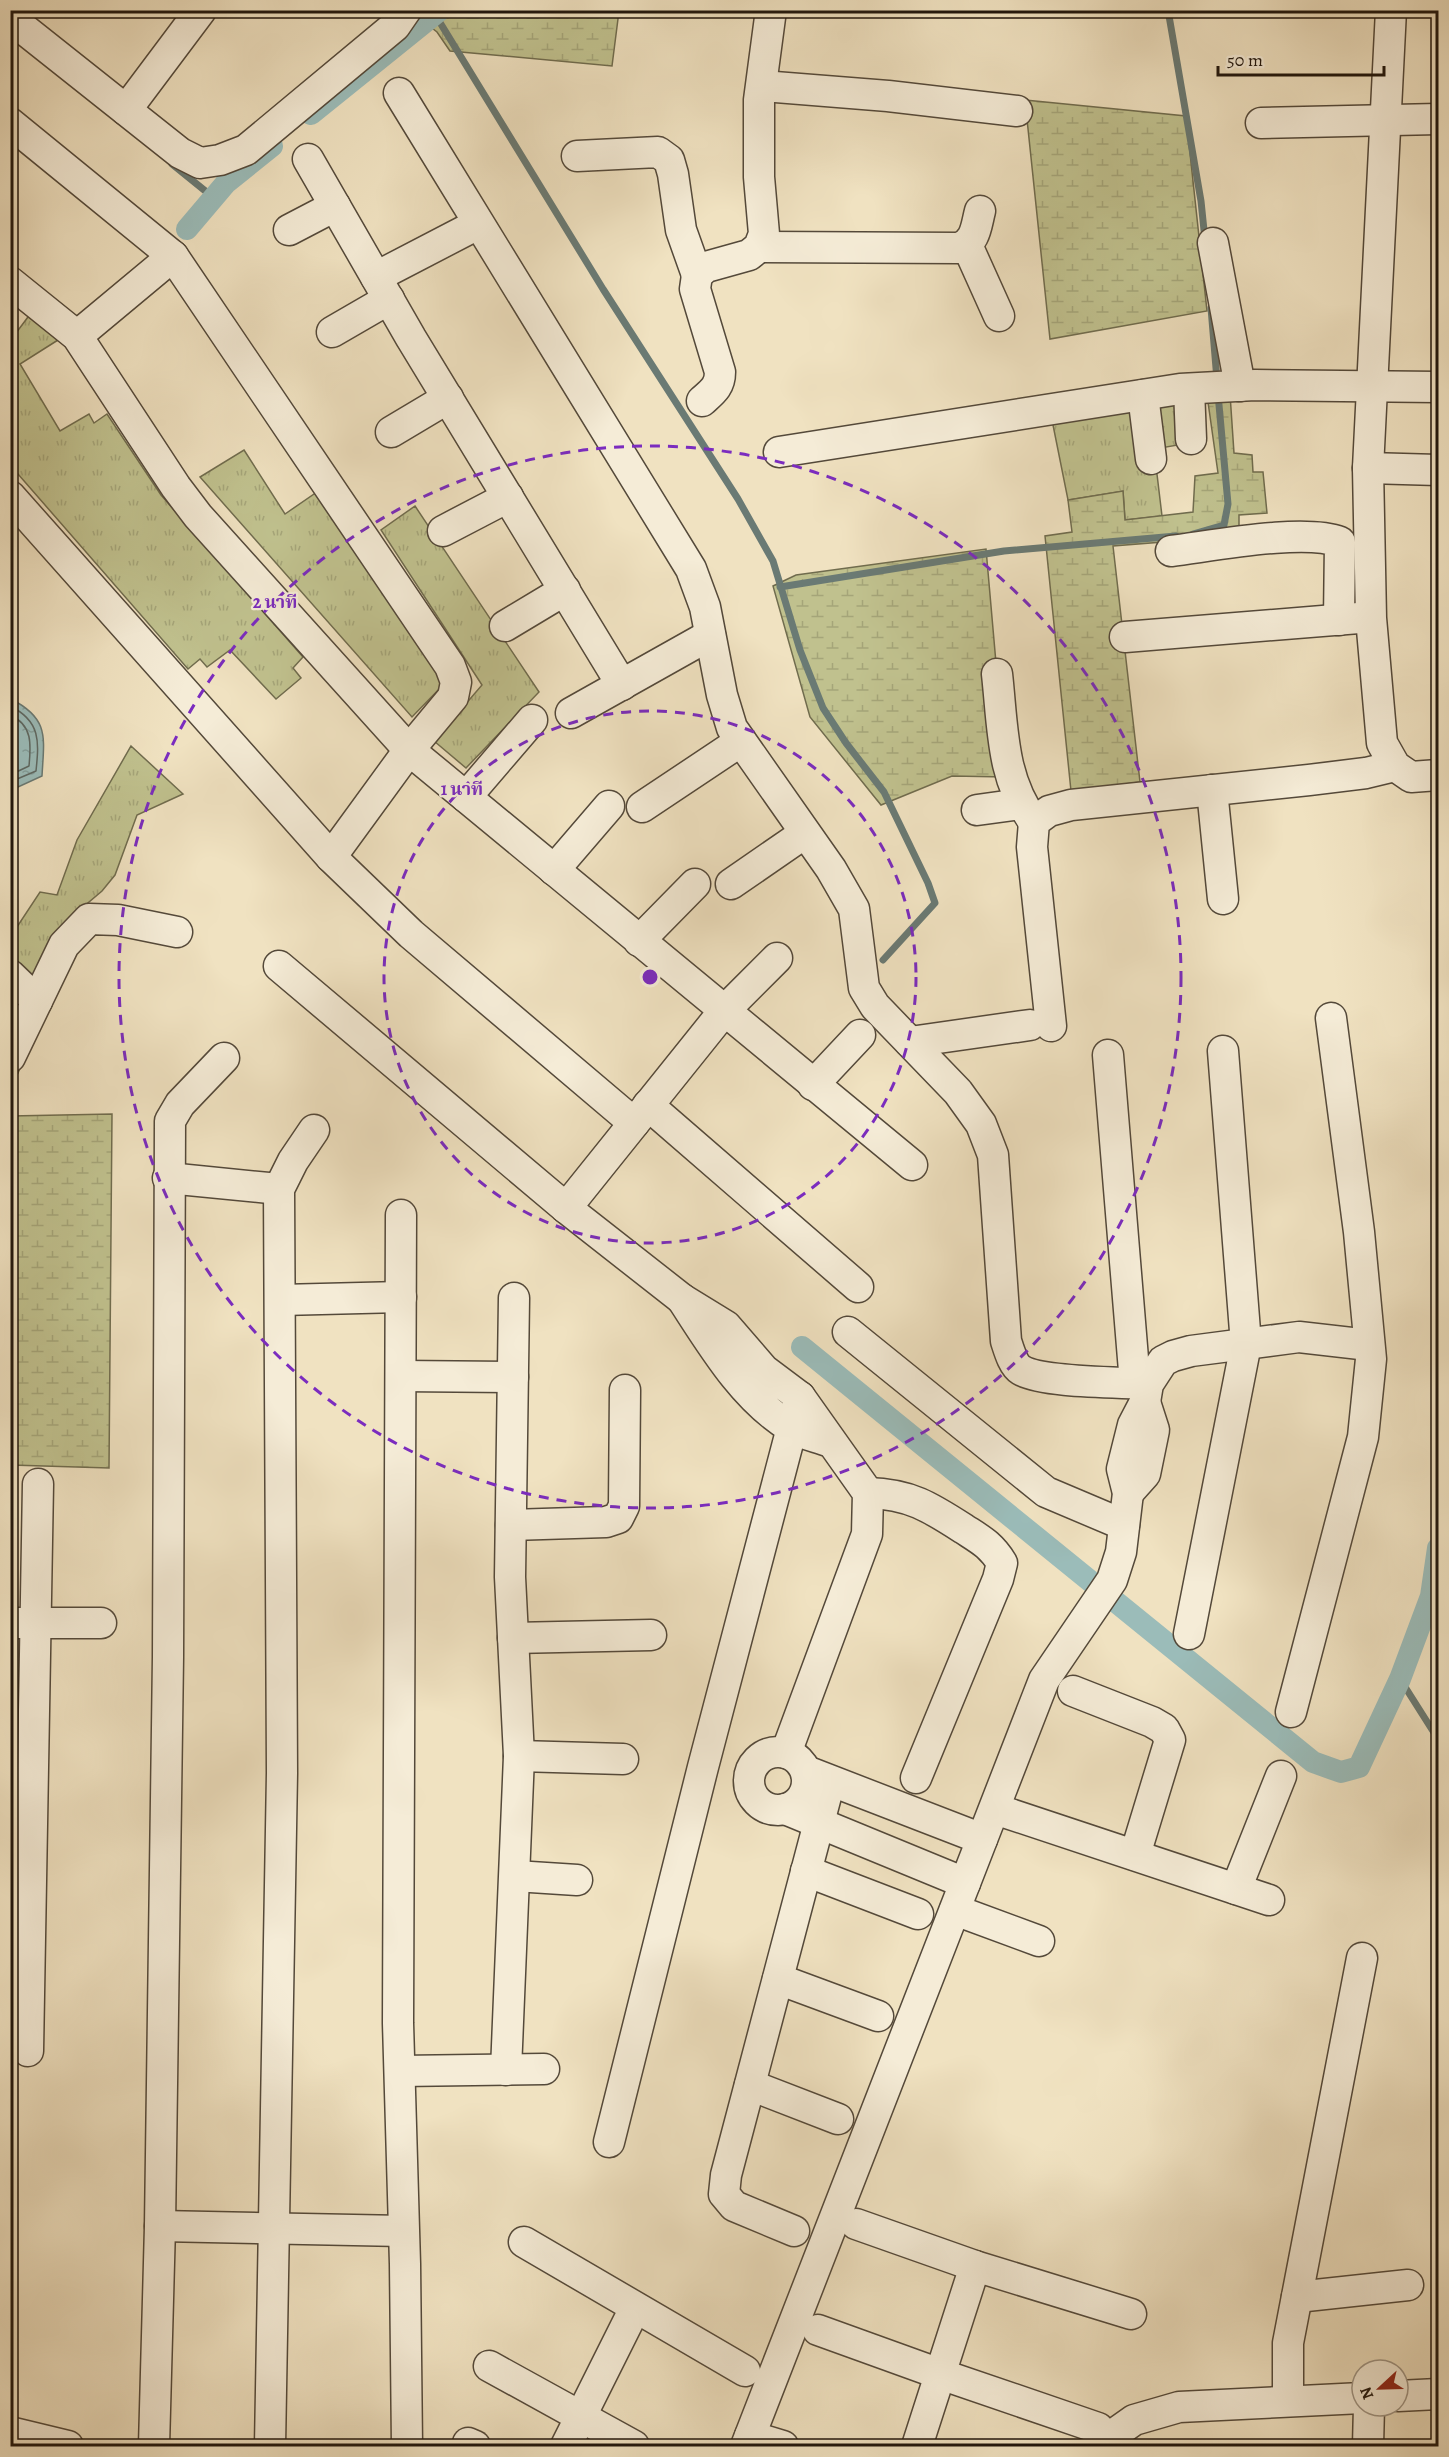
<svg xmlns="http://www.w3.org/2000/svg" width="1449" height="2457" font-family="Alegreya,'Noto Serif Thai',serif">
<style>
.grass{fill:url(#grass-tufts);stroke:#706c4e;stroke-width:1.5}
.wetland{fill:url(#wetland-marsh);stroke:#706c4e;stroke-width:1.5}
.water{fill:url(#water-ripples);stroke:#6a7a74;stroke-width:1.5}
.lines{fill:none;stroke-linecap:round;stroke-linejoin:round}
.shore{stroke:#5e6963;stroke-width:1.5}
.stream{stroke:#6a7a74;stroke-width:7}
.canal{stroke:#9bbcb9;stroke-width:22}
.minor-casing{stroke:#54493a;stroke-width:33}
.minor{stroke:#f5ecd7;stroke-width:30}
.ring{fill:none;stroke:#7b2cbf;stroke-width:3;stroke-dasharray:10 8}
.centre{fill:#7b2cbf;stroke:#f5ecd7;stroke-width:3}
.ring-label{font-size:18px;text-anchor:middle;font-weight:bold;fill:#7b2cbf;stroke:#f5ecd7;stroke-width:4.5;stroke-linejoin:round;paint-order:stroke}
</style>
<defs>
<pattern id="grass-tufts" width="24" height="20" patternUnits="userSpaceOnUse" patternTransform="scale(1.5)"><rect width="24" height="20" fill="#c0c18e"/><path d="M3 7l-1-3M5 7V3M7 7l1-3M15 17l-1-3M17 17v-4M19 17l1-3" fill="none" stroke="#a5a579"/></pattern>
<pattern id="wetland-marsh" width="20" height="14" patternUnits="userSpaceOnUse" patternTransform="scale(1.5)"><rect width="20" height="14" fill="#c0c18e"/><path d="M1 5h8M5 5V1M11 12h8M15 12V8" fill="none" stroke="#a5a579"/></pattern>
<pattern id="water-ripples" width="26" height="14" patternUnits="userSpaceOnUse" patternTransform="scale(1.5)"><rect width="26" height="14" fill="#9bbcb9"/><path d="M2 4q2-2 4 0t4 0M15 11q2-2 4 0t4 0" fill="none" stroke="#85a19e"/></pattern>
</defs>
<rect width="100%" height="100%" fill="#f0e2c1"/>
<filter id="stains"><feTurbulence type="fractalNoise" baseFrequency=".00333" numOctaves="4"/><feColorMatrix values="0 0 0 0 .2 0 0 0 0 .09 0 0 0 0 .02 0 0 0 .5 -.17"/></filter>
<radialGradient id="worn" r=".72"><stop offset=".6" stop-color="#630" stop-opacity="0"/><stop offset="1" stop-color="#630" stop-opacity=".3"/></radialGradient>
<g class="grass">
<polygon points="31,313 58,340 20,364 60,431 89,414 94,423 107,414 161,495 303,657 293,668 301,678 276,699 230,650 207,667 200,659 188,669 11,466 10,341"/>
<polygon points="1177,394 1184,444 1154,449 1162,516 1125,520 1123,491 1068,500 1051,415"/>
<polygon points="244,450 285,514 317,492 446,682 412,717 200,477"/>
<polygon points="415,506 539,692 466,768 434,741 482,685 381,530"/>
<polygon points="131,746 183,794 137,815 115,875 102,891 82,908 18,1073 11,1068 11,936 40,892 57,895 77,840"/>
</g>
<g class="wetland">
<polygon points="421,10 619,11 612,66 450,51 437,32 419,18"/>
<polygon points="1025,100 1186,116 1207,311 1050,339"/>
<polygon points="1230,394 1234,453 1252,455 1253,472 1263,472 1267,513 1239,515 1239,536 1113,546 1140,782 1071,791 1045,536 1072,532 1068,500 1123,491 1125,520 1193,512 1195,476 1218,473 1207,395"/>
<polygon points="986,549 1006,777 952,776 881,805 810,717 773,586 796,575"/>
<polygon points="112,1114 109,1468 11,1465 11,1116"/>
</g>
<path class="water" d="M11,699C50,719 44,738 42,776L18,787L11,788Z"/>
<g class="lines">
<g class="shore">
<path d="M10,706C41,721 39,742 36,771L10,782"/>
<path d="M10,715C33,725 31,745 29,766L10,775"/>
</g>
<g class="stream">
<polyline points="1168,10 1201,201 1205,240"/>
<polyline points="436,16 603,289 738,499 773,561 800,650 823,708 846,743 884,792 928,883 935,903 883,960"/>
<polyline points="172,164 214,198"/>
<polyline points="1211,308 1217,380"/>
<polyline points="1193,534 1224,525 1228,504 1218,394"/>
<polyline points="780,587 1004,551 1176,536"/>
<polyline points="1400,1679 1438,1739"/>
</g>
<g class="canal">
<polyline points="311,114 440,10"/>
<polyline points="187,229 226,183 272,146"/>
<polyline points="802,1347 1313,1762 1341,1772 1359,1767 1400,1679 1431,1596 1438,1548"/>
</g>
<g class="minor-casing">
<g id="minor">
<polyline points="1391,10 1368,468 1371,618 1382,743 1395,766 1411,777 1438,775"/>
<polyline points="10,18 180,153 200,163 220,160 246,150 395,26 406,10"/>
<polyline points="762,86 888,96 1017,111"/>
<path d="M399,93L691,569L705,607L722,695L732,728L831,869L854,909L864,988L875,1006L958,1092L981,1124L993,1155L1006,1341C1009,1350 1013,1365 1021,1370C1042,1383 1120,1382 1148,1384"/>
<polyline points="126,110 201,10"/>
<polyline points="10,123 173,256 450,666 456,682 453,697 409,750 331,857"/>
<polyline points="1261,123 1438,119"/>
<polyline points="577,156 658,152 669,160 673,174 681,230 697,275"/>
<polyline points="308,159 411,338 622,685"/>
<polyline points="289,230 335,206"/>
<polyline points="1213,243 1240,386"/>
<polyline points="967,245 999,316"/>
<path d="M759,247L959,248C976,242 976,226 980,211"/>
<polyline points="376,277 478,224"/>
<polyline points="10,282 77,336 176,487 198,516 409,750 912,1165"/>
<polyline points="332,332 389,299"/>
<polyline points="77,336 173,256"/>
<polyline points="1189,389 1191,439"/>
<polyline points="1143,395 1151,459"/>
<path d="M702,401C712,392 720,387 720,372L695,289L697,275L706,267L749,255L759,247L764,234L759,177V100L771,10"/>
<polyline points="391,432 448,398"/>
<polyline points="779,452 1180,389 1255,385 1438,387"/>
<polyline points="1368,468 1438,470"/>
<polyline points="10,496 331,857 411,934 634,1123"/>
<polyline points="443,531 508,497"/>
<path d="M1171,551C1212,546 1304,528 1340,542L1339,620"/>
<polyline points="505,626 565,590"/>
<polyline points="1125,637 1359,618"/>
<path d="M997,674C1003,727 1001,778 1034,822"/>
<polyline points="571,713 710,635"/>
<polyline points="1212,790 1223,899"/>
<polyline points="466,797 532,720"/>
<polyline points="642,807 741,741"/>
<polyline points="977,810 1021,804"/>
<polyline points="554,870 609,806"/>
<polyline points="731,884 805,833"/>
<polyline points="639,941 695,884"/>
<polyline points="279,966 566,1208 682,1299"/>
<polyline points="10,975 37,1001"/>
<polyline points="1051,1026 1032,847 1034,822 1049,811 1071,805 1309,780 1366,773 1395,766"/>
<polyline points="910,1042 1030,1025"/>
<polyline points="1108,1055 1135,1383"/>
<polyline points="10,1057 64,945 89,919 118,920 177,932"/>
<polyline points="813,1085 860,1035"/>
<polyline points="648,1105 858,1287"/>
<polyline points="168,1178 279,1189"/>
<polyline points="566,1208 724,1011 777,958"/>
<polyline points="401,1215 398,2023 405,2264 407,2446"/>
<polyline points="281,1300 401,1297"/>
<polyline points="848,1332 1046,1492 1124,1525"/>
<polyline points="401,1376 513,1377"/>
<path d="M868,1493C910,1494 930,1507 964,1529C981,1540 991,1545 1002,1563L998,1579L916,1778"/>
<polyline points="1128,1493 1145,1474 1154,1430 1145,1402"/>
<polyline points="511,1525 606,1522 618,1518 624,1506 625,1390"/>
<polyline points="10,1623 101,1623"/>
<polyline points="1189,1634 1246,1344 1223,1051"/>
<polyline points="513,1638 651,1635"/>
<polyline points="1073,1691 1152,1722 1164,1729 1170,1740 1135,1855"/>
<polyline points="1291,1712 1363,1437 1371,1359 1359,1232 1331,1018"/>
<circle cx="778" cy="1781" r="29"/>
<path d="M786,1753L867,1534L868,1493L800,1397L764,1370L726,1326L682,1299C712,1345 743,1398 790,1427C802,1434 817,1437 830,1442"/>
<polyline points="519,1756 623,1759"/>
<polyline points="806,1771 982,1839"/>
<polyline points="785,1809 965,1883"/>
<polyline points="995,1809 1269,1900"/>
<polyline points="806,1871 918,1914"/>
<polyline points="515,1876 577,1880"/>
<polyline points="1236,1889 1281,1776"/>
<polyline points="955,1910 1039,1941"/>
<polyline points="778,1979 878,2016"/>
<polyline points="28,2051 38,1484"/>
<polyline points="506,2070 519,1756 510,1577 514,1298"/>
<polyline points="400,2071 544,2069"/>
<polyline points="750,2085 838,2119"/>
<polyline points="609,2142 703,1767 800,1397"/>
<polyline points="856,2224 975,2266 1131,2314"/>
<polyline points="160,2226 403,2231"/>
<polyline points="794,2231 734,2206 724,2194 726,2175 830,1781"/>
<polyline points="524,2242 745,2371"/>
<polyline points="1297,2297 1408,2285"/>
<polyline points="818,2330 940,2374 1098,2428"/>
<polyline points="489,2366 634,2446"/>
<polyline points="1398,2396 1438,2394"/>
<polyline points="1288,2401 1288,2343 1362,1958"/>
<polyline points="10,2432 68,2446"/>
<polyline points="750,2436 783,2446"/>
<polyline points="468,2443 475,2446"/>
<polyline points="154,2446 160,2226 168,1657 170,1121 180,1104 224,1058"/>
<polyline points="270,2446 282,1773 279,1189 293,1161 314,1130"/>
<polyline points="566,2446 635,2308"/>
<polyline points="746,2446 1044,1680 1112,1580 1121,1552 1128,1493 1122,1469 1133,1425 1145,1402 1148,1384 1163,1361 1173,1356 1191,1351 1299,1337 1369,1345"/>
<polyline points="917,2446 975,2266"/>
<polyline points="1111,2446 1117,2432 1134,2420 1179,2407 1362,2398"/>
<polyline points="1368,2446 1369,2406"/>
</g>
</g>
<use href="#minor" class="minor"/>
</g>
<g class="ring">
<circle cx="650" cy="977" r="266"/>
<circle cx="650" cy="977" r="531"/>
</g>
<circle cx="650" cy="977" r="9" class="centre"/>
<g class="ring-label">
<text x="275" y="608">2 นาที</text>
<text x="462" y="795">1 นาที</text>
</g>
<rect width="1449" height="2457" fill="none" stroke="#f0e2c1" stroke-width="36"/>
<rect x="12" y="12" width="1425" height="2433" fill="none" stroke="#20160d" stroke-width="3"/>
<rect x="18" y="18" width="1413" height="2421" fill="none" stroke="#20160d" stroke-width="1.5"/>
<g transform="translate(1380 2388) rotate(248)"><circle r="28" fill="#f5ecd7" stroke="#a09686" stroke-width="1.5"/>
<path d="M0-4.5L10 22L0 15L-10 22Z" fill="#8f2418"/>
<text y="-9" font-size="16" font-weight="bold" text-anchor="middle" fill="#20160d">N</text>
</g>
<path d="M1218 66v9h166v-9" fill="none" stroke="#20160d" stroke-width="3"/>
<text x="1227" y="66" font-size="18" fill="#20160d" stroke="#f5ecd7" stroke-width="4.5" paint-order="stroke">50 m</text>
<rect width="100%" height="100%" filter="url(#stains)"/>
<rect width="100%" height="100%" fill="url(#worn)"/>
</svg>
